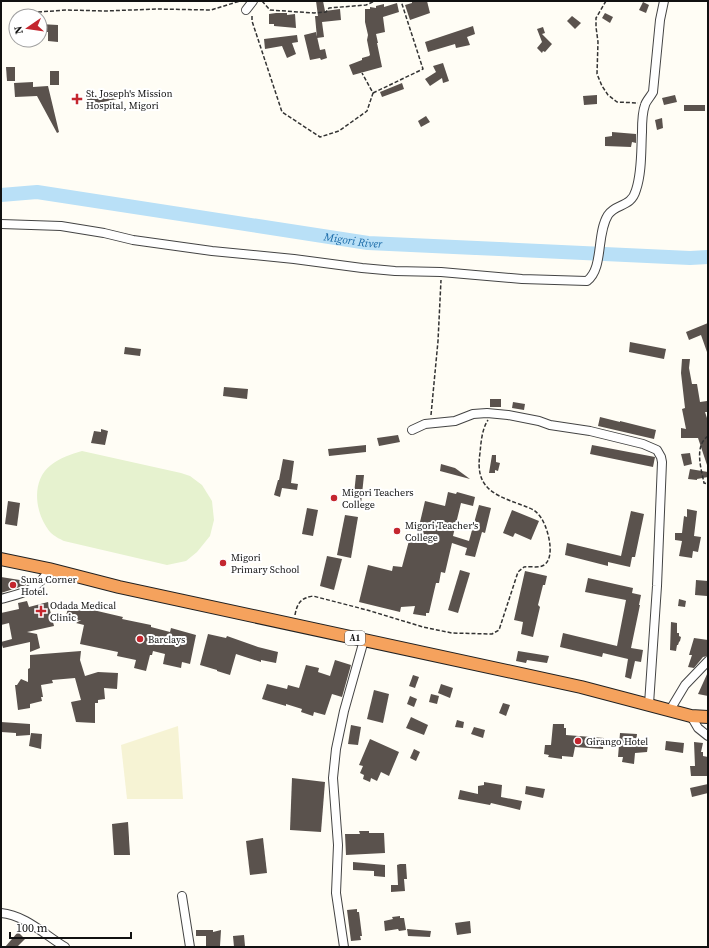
<svg xmlns="http://www.w3.org/2000/svg" width="709" height="948" font-family="'Source Serif 4',serif">
<style>
.farmland{fill:#f6f3d4}
.pitch{fill:#e6f2cf}
.lines{fill:none;stroke-linecap:round;stroke-linejoin:round}
.river{stroke:#b9e0f7;stroke-width:14}
.building{fill:#5a524d}
.minor-casing{stroke:#444;stroke-width:10}
.highway-casing{stroke:#222;stroke-width:14}
.path{stroke:#333;stroke-width:1.5;stroke-dasharray:4 2;stroke-linecap:butt}
.minor{stroke:#fff;stroke-width:8}
.highway{stroke:#f5a25d;stroke-width:12}
.poi-dot{fill:#c4262e;stroke:#fff;stroke-width:1.5}
.labels{text-anchor:middle;stroke-width:4;stroke-linejoin:round;paint-order:stroke}
.shield{fill:#fff;stroke:#585858;stroke-width:1}
.shield-label{font-size:9px;font-weight:bold;fill:#111}
.poi-label{font-size:10px;fill:#111;stroke:#fff;text-anchor:start}
.water-label{font-size:11px;font-style:italic;fill:#1768a6;stroke:#fff}
</style>
<rect width="100%" height="100%" fill="#fffdf5"/>
<polygon class="farmland" points="178,726 183,799 127,799 121,745"/>
<path class="pitch" d="M82,451L181,473L190,476L202,485L212,501L214,520L210,536L197,552L186,561L167,565L64,541C60,539 54,536 51,533C35,515 30,481 51,465C60,458 71,454 82,451Z"/>
<g class="lines">
<path class="river" id="s1" d="M1,195L37,192L368,243L690,258L708,257"/>
</g>
<g class="building">
<polygon points="316,1 323,1 325,11 340,9 341,20 322,22 324,37 317,38 315,16 318,16"/>
<polygon points="412,1 427,1 430,13 410,20 405,5 412,3"/>
<polygon points="643,2 649,5 646,13 639,10"/>
<polygon points="397,3 399,12 383,17 385,32 376,34 378,43 377,43 382,67 353,75 349,65 362,60 362,58 369,56 370,55 367,40 368,35 365,22 365,9 370,9 370,7 376,8 376,6 384,4 384,7"/>
<polygon points="276,13 287,13 287,15 295,14 296,28 274,26 274,24 269,24 269,14"/>
<polygon points="605,13 613,17 610,23 602,18"/>
<polygon points="572,16 581,23 575,29 567,21"/>
<polygon points="40,24 58,25 58,42 48,41 48,32 40,32"/>
<polygon points="473,26 475,34 467,37 470,45 456,48 455,44 428,52 425,42"/>
<polygon points="543,27 545,33 542,34 552,44 545,52 543,51 542,53 537,48 542,42 537,29"/>
<polygon points="316,32 320,50 325,49 327,58 321,60 320,58 310,60 304,35"/>
<polygon points="297,35 298,42 292,43 296,54 287,58 282,46 265,49 264,39"/>
<polygon points="443,63 449,81 443,83 442,78 430,86 425,79 436,72 433,66"/>
<polygon points="6,67 15,67 15,81 7,81"/>
<rect x="50" y="71" width="9" height="14"/>
<polygon points="33,82 33,87 48,86 59,132 57,133 37,96 15,97 14,83"/>
<polygon points="402,83 404,89 382,97 380,92"/>
<polygon points="116,93 117,99 89,105 87,99"/>
<polygon points="597,95 597,104 584,105 583,96"/>
<polygon points="675,95 677,102 664,105 662,98"/>
<rect x="684" y="105" width="21" height="6"/>
<polygon points="426,116 430,122 421,127 418,121"/>
<polygon points="662,118 663,128 657,130 655,120"/>
<polygon points="612,132 636,134 636,143 632,142 631,147 605,146 605,137 612,136"/>
<polygon points="708,323 708,352 707,352 701,335 689,340 686,332"/>
<polygon points="630,342 666,349 664,359 629,352"/>
<polygon points="125,347 141,349 140,356 124,354"/>
<polygon points="682,359 690,359 689,368 692,384 697,384 700,402 707,401 708,412 705,412 708,421 708,465 707,465 698,438 681,438 681,428 686,429 682,409 685,408 681,373"/>
<polygon points="224,387 248,389 247,399 223,396"/>
<rect x="490" y="399" width="11" height="8"/>
<polygon points="513,402 525,404 524,410 512,408"/>
<polygon points="600,417 620,422 620,421 656,430 654,439 598,426"/>
<polygon points="101,429 108,431 105,445 91,443 94,431 101,432"/>
<polygon points="398,435 400,442 379,446 377,438"/>
<polygon points="366,445 366,452 329,456 328,449"/>
<polygon points="592,445 655,457 653,467 590,454"/>
<polygon points="690,453 692,464 684,466 681,454"/>
<polygon points="492,455 496,455 496,462 500,463 498,471 495,470 495,473 489,473"/>
<polygon points="283,459 294,461 291,483 298,484 297,490 282,488 280,497 274,495 278,480 279,480"/>
<polygon points="441,464 455,468 470,479 440,471"/>
<polygon points="690,469 708,472 708,477 697,479 697,480 688,479"/>
<polygon points="356,475 364,475 361,504 353,504"/>
<polygon points="448,492 456,494 457,492 475,497 473,506 461,503 453,536 469,541 479,505 491,508 485,533 482,532 475,557 465,555 467,548 452,543 445,573 441,572 439,583 436,583 429,613 426,613 426,616 413,614 415,606 401,607 400,612 359,602 368,565 392,571 393,566 402,567 410,537 416,539 425,501 445,506"/>
<polygon points="8,501 20,503 17,526 5,524"/>
<polygon points="307,508 318,510 313,536 302,534"/>
<polygon points="687,509 697,511 694,536 701,537 698,552 693,551 692,558 679,556 682,541 675,540 675,533 682,533 684,516 687,517"/>
<polygon points="512,510 539,521 531,540 515,533 513,537 503,533"/>
<polygon points="631,511 644,514 635,557 632,557 630,567 608,562 608,566 565,555 567,543 621,556"/>
<polygon points="345,515 358,517 351,558 337,555"/>
<polygon points="327,556 342,559 334,590 320,586"/>
<polygon points="460,570 470,573 458,613 448,610"/>
<polygon points="525,571 547,576 545,585 543,585 538,605 540,607 533,637 521,634 523,622 514,620"/>
<polygon points="1,577 26,581 26,585 1,593"/>
<polygon points="588,578 633,588 632,593 641,595 639,605 640,605 631,648 643,650 641,662 635,661 631,679 625,677 628,659 603,653 602,657 560,647 563,633 617,646 626,600 585,592"/>
<polygon points="696,580 708,581 707,596 695,595"/>
<polygon points="679,599 686,601 685,607 678,606"/>
<polygon points="27,601 29,607 48,602 54,626 27,632 37,634 40,648 30,652 30,642 3,648 1,642 12,639 9,623 1,625 1,613 19,609 18,603"/>
<polygon points="68,608 79,610 80,608 93,610 123,617 122,619 151,625 151,627 170,632 171,628 196,635 190,664 182,662 181,668 163,664 165,654 153,651 152,655 150,655 146,671 134,668 136,660 117,656 118,652 80,644 84,625 76,623 81,620 71,622 65,620"/>
<polygon points="671,622 677,623 677,633 679,633 679,636 681,637 680,641 679,642 678,645 677,645 676,651 670,650"/>
<polygon points="208,634 226,638 227,636 258,647 278,652 276,663 261,660 261,662 236,654 230,675 217,671 217,670 200,665"/>
<polygon points="694,638 708,640 708,656 703,657 694,668 688,667 692,655 689,655"/>
<polygon points="81,651 80,660 85,676 98,672 118,673 117,689 104,688 105,699 98,700 98,703 95,703 95,723 76,722 71,702 81,700 75,678 52,680 53,683 41,685 43,697 41,697 42,701 30,704 30,708 18,710 15,685 17,685 21,679 28,682 28,669 30,668 30,655"/>
<polygon points="518,651 549,656 547,663 527,660 526,663 516,661"/>
<polygon points="335,660 351,665 342,697 332,694 325,715 314,712 313,716 301,712 302,709 286,704 286,706 262,699 267,684 287,689 288,685 299,688 306,665 319,668 318,672 330,676"/>
<polygon points="708,672 708,696 698,694"/>
<polygon points="413,675 419,677 415,688 409,686"/>
<polygon points="441,684 453,688 450,698 438,693"/>
<polygon points="374,690 389,694 383,723 367,719"/>
<polygon points="431,694 439,696 437,704 429,702"/>
<polygon points="410,696 417,699 414,707 407,704"/>
<polygon points="503,703 510,705 506,716 499,713"/>
<polygon points="411,717 428,725 424,735 406,728"/>
<polygon points="457,720 464,722 463,728 455,727"/>
<polygon points="1,722 30,724 30,735 16,736 16,733 1,732"/>
<polygon points="553,724 564,724 564,728 566,728 566,735 604,738 603,749 575,747 573,757 562,756 562,759 548,757 549,755 544,754 545,745 551,745"/>
<polygon points="351,725 361,727 358,745 348,744"/>
<polygon points="474,727 485,730 483,738 471,734"/>
<polygon points="31,733 42,734 41,749 29,746"/>
<polygon points="620,733 637,734 636,743 648,745 647,752 635,753 634,764 622,762 623,757 618,757"/>
<polygon points="370,739 399,752 389,776 381,772 377,781 371,778 370,782 363,779 364,775 360,773 363,766 359,765"/>
<polygon points="666,741 684,743 683,753 665,750"/>
<polygon points="694,742 703,743 701,752 703,752 703,756 708,757 708,776 691,776 690,766 695,766"/>
<polygon points="414,749 420,752 416,761 410,758"/>
<polygon points="292,778 325,782 321,832 290,830"/>
<polygon points="484,782 502,785 501,797 522,801 520,810 491,803 490,805 458,799 460,790 478,794 478,786 484,785"/>
<polygon points="708,784 708,793 692,797 690,788"/>
<polygon points="526,786 545,789 543,798 525,794"/>
<polygon points="128,822 130,855 114,855 112,824"/>
<polygon points="359,831 369,831 369,833 384,833 385,853 346,855 345,834 360,834"/>
<polygon points="263,838 267,873 250,875 246,841"/>
<polygon points="353,862 385,865 385,877 374,876 374,871 353,870"/>
<polygon points="400,864 406,864 407,879 404,879 405,891 391,892 391,885 398,885 397,865"/>
<polygon points="357,909 357,912 359,912 362,936 360,936 361,940 351,941 347,910"/>
<polygon points="400,916 400,918 404,918 406,930 399,931 398,929 385,931 384,921 393,919 392,917"/>
<polygon points="470,921 471,933 457,935 455,923"/>
<polygon points="407,929 431,931 430,937 408,936"/>
<polygon points="196,930 213,930 213,932 221,930 220,946 206,946 206,936 196,936"/>
<polygon points="18,932 25,939 17,947 5,947"/>
<polygon points="244,935 245,946 234,947 233,936"/>
</g>
<g class="lines">
<g class="minor-casing">
<g id="minor">
<polyline points="246,10 253,1"/>
<path d="M1,224L61,226L104,233L133,240L212,251L294,259L362,268L395,271L441,272L522,279L587,281C604,268 596,234 608,215C616,203 631,208 636,190C642,172 641,151 642,132C642,124 642,113 645,105C646,101 651,96 653,92L660,20L664,1"/>
<polyline points="412,430 425,424 455,421 473,414 487,413 508,415 539,421 550,425 590,431 643,444 657,450 661,457 662,462 657,586 649,704"/>
<path d="M1,599C23,593 38,591 49,569"/>
<polyline points="670,710 685,685 708,661"/>
<polyline points="691,716 698,728 708,736"/>
<polyline points="182,896 190,947"/>
<path d="M1,913C25,915 45,935 65,947"/>
<polyline points="344,947 336,893 338,845 333,778 336,749 344,711 364,640"/>
</g>
</g>
<g class="highway-casing">
<polyline id="highway" points="1,559 49,569 119,587 581,687 691,716 708,717"/>
</g>
<g class="path">
<polyline points="262,1 270,10 314,13 326,12 329,8 366,5 375,1"/>
<polyline points="606,1 596,18 596,27 598,42 597,74 602,86 608,95 617,102 638,103"/>
<polyline points="38,12 67,10 106,11 156,9 211,10 240,1"/>
<polyline points="252,16 252,21 282,112 320,137 339,131 367,111 373,93 362,73"/>
<polyline points="373,93 423,69 401,1"/>
<polyline points="431,415 438,341 441,280"/>
<path d="M708,436C694,446 701,468 704,483L708,484"/>
<path d="M295,615C297,603 301,598 313,596L367,610L423,627L452,633L492,634L499,630L518,572L524,567C529,566 537,568 542,566C558,560 547,522 538,514C533,508 526,507 519,504C491,494 475,486 480,453C481,442 482,429 488,420"/>
</g>
<use href="#minor" class="minor"/>
<use href="#highway" class="highway"/>
</g>
<g class="poi-dot">
<path d="M75 93h4v4h4v4h-4v4h-4v-4h-4v-4h4z"/>
<circle cx="334" cy="498" r="4"/>
<circle cx="397" cy="531" r="4"/>
<circle cx="223" cy="563" r="4"/>
<circle cx="13" cy="585" r="4"/>
<path d="M39 605h4v4h4v4h-4v4h-4v-4h-4v-4h4z"/>
<circle cx="140" cy="639" r="4"/>
<circle cx="578" cy="741" r="4"/>
</g>
<g class="labels">
<rect class="shield" x="345" y="631" width="20" height="14" rx="3"/>
<g class="shield-label">
<text x="355" y="641">A1</text>
</g>
<g class="poi-label">
<text x="86" y="97">St. Joseph's Mission<tspan x="86" dy="12">Hospital, Migori</tspan></text>
<text x="342" y="496">Migori Teachers<tspan x="342" dy="12">College</tspan></text>
<text x="405" y="529">Migori Teacher's<tspan x="405" dy="12">College</tspan></text>
<text x="231" y="561">Migori<tspan x="231" dy="12">Primary School</tspan></text>
<text x="21" y="583">Suna Corner<tspan x="21" dy="12">Hotel.</tspan></text>
<text x="50" y="609">Odada Medical<tspan x="50" dy="12">Clinic</tspan></text>
<text x="148" y="643">Barclays</text>
<text x="586" y="745">Girango Hotel</text>
</g>
<g class="water-label">
<text dy="4" stroke="none"><textPath href="#s1" startOffset="356">Migori River</textPath></text>
</g>
</g>
<rect width="709" height="948" fill="none" stroke="#111111" stroke-width="4"/>
<g transform="translate(28 28) rotate(257)"><circle r="19" fill="#ffffff" stroke="#a0a0a0"/>
<path d="M0-3L7 15L0 10L-7 15Z" fill="#c4262e"/>
<text y="-6" font-size="11" font-weight="bold" text-anchor="middle" fill="#111111">N</text>
</g>
<path d="M10 932v6h121v-6" fill="none" stroke="#111111" stroke-width="2"/>
<text x="16" y="932" font-size="12" fill="#111111" stroke="#ffffff" stroke-width="3" paint-order="stroke">100 m</text>
</svg>
